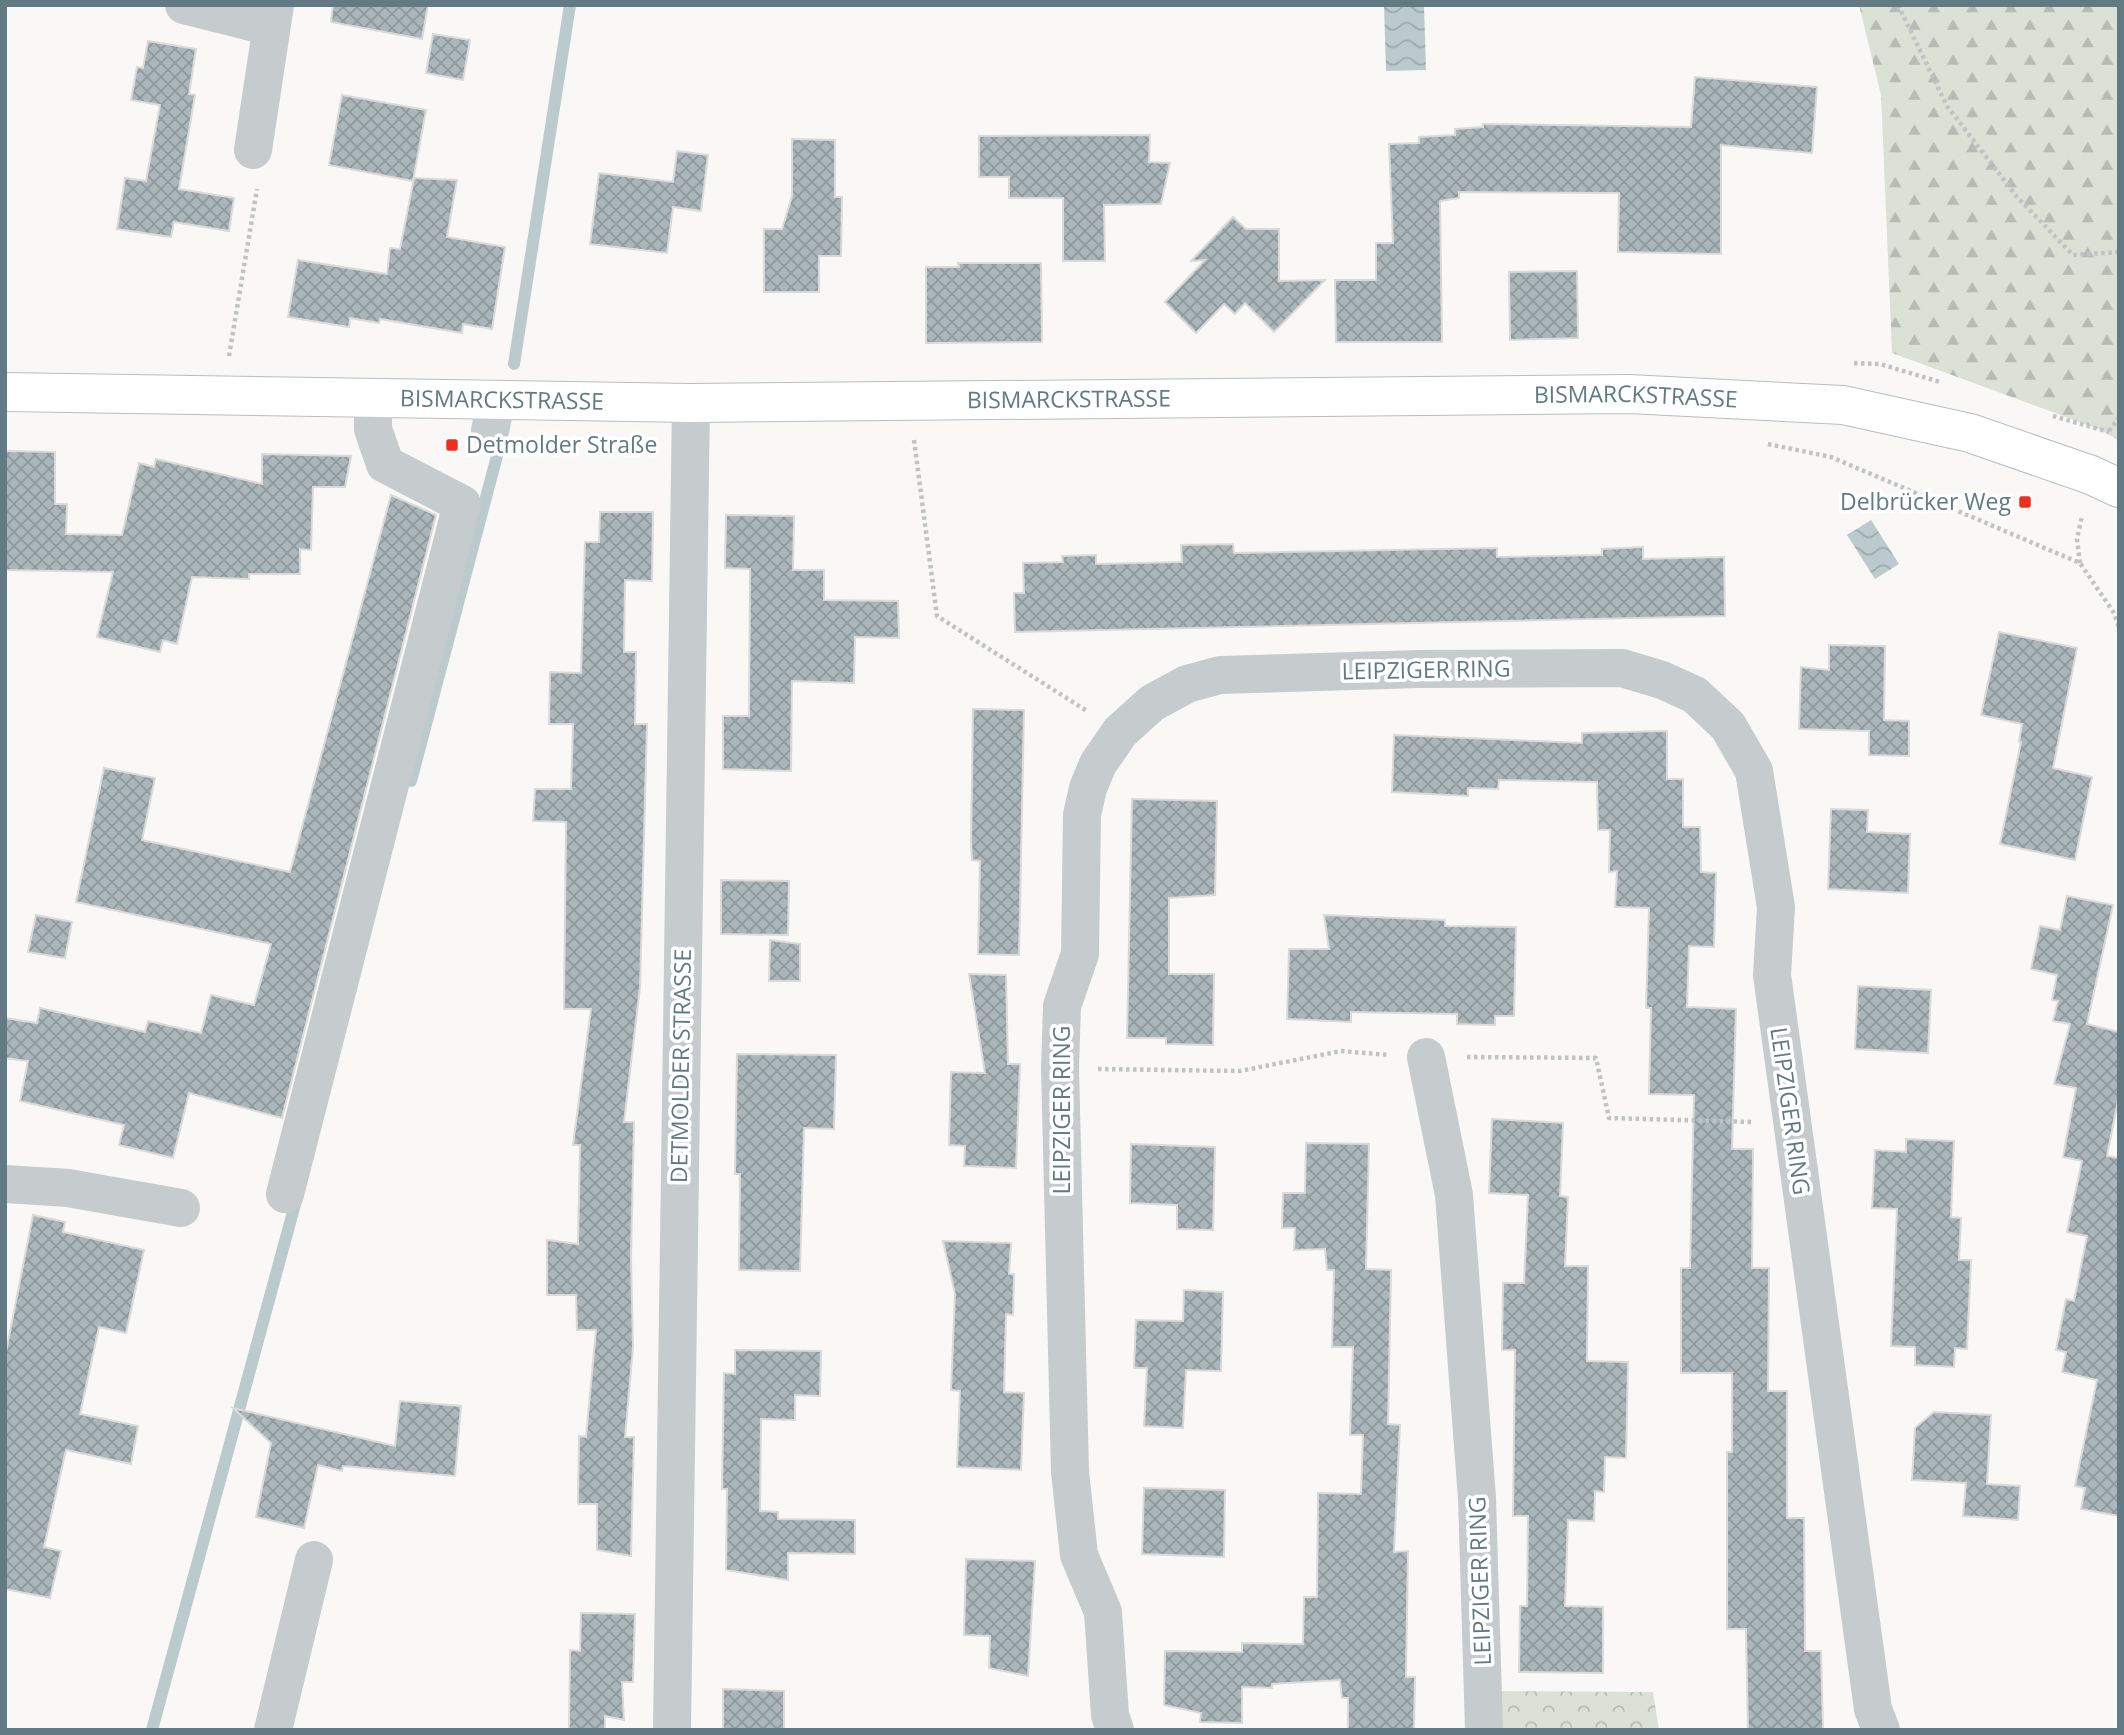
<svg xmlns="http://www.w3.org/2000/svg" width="2124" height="1735" font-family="'Open Sans',sans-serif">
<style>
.forest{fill:url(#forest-firs)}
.park{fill:url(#park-crowns)}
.water{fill:url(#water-waves)}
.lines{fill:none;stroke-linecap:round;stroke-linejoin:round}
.stream{stroke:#bbcbcd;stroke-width:12}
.building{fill:url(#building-cross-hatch);stroke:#dadad8;stroke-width:2}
.major-casing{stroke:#b7bdc0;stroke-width:40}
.path{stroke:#bfc3c4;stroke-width:4.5;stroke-dasharray:3.5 3.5;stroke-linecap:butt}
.minor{stroke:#c6cbce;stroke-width:38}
.major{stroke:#fff;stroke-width:38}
.poi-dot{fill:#ee2f20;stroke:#fff;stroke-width:2.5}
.labels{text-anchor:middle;stroke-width:7;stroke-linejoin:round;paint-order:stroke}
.street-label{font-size:23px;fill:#627a83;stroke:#fff}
.poi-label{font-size:23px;fill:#627a83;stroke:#fff;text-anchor:start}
</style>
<defs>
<pattern id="forest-firs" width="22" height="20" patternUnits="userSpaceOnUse" patternTransform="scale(1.75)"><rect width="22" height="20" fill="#dce1d6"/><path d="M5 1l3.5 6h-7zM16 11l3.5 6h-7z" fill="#b6bbb3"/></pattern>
<pattern id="park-crowns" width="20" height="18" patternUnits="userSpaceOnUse" patternTransform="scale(1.75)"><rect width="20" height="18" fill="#dce1d6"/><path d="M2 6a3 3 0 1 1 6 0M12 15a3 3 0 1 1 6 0" fill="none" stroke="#b6bbb3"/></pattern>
<pattern id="water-waves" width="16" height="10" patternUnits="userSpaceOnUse" patternTransform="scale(1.75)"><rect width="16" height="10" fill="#bbcbcd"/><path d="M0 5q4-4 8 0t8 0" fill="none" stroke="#9baaac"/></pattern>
<pattern id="building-cross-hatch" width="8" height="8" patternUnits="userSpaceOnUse" patternTransform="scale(1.75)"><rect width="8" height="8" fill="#aab6ba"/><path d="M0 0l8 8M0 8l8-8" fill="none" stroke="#8e999d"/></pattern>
</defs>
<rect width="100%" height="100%" fill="#f9f8f6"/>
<polygon class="forest" points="1859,5 2119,5 2119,441 2101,430 1892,353 1881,95"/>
<polygon class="park" points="1500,1691 1653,1692 1659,1730 1499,1730"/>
<g class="water">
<polygon points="1384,5 1424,5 1426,70 1386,71"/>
<polygon points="1871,520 1899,564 1875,579 1847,535"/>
</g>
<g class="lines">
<g class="stream">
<polyline points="514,364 570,5"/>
<polyline points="411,781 502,437"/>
<polyline points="152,1730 297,1197"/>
</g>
</g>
<g class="building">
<polygon points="333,5 428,5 422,39 331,22"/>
<polygon points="433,34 470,40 463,80 426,73"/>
<polygon points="148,41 196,49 189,94 195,95 179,189 234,198 229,231 174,222 171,237 117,229 125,178 146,181 160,105 131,100 137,67 143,68"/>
<polygon points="1695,77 1817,87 1812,153 1721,145 1721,254 1618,252 1619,193 1459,192 1459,198 1440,201 1442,342 1336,342 1335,280 1376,280 1376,243 1393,243 1389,144 1419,143 1419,137 1455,135 1455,129 1483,127 1483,124 1691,127"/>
<polygon points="342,95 426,110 413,181 329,165"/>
<polygon points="1150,135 1149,162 1170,163 1161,204 1104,205 1105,261 1063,261 1063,198 1009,198 1009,177 979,177 979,136"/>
<polygon points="792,139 835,140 835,197 842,197 841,256 819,256 819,292 764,292 764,229 782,229 792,196"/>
<polygon points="677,151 708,155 701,211 673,207 667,253 590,244 599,173 673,182"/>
<polygon points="414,178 457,180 447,237 505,247 492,329 463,324 462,333 380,319 379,323 350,318 349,327 288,317 298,260 387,274 390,248 400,249"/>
<polygon points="1233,217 1246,229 1279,229 1279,281 1325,280 1274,332 1245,303 1235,314 1224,304 1196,333 1165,302 1205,260 1191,261"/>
<polygon points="958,263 1041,263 1042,342 926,343 926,267 959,267"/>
<polygon points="1577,271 1578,338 1510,340 1509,272"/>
<polygon points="5,451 55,452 55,504 67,504 66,534 122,535 139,463 154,467 156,459 262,484 262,454 351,456 345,487 313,487 311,550 300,549 300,574 249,574 249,579 192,577 177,644 163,640 160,652 97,637 113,572 5,570"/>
<polygon points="391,495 436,515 282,1118 189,1093 173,1158 119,1145 124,1125 20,1101 28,1061 5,1058 5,1018 37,1023 40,1008 145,1032 148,1021 201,1033 211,995 254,1005 271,944 76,902 104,768 155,778 142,840 290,872"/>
<polygon points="600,512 653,512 652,581 625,580 624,652 636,652 635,724 647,724 640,987 624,1122 634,1122 631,1257 633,1347 625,1437 634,1437 631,1556 597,1550 597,1504 578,1504 579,1436 586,1437 596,1330 577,1330 576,1295 547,1295 547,1240 578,1244 580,1145 573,1145 591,1009 564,1009 566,822 533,821 535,789 571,789 573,724 549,724 550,672 581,673 585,542 599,542"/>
<polygon points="726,515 794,516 793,570 824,570 824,600 898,601 899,638 855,637 854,683 792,681 791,771 723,769 723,716 749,716 750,569 725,568"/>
<polygon points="1233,544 1234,553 1497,548 1497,557 1602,555 1602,549 1643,547 1643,559 1724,557 1725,616 1015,632 1014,593 1024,593 1023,563 1063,562 1062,556 1096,555 1096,564 1182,562 1181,545"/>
<polygon points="1999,632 2077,648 2053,768 2092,777 2075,860 2000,844 2021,742 2019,742 2022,724 1981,715"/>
<polygon points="1829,645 1885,646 1884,720 1909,721 1909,756 1869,755 1869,731 1799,729 1801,667 1829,670"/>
<polygon points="973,709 1024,710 1019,955 978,954 980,861 972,860 971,841"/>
<polygon points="1667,731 1667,779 1683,779 1683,827 1700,827 1701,872 1716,873 1714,947 1689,946 1687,1007 1736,1009 1732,1149 1753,1149 1752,1268 1769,1268 1768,1391 1787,1391 1787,1518 1804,1518 1805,1651 1821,1651 1823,1730 1748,1730 1746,1629 1727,1629 1727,1452 1732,1452 1732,1373 1681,1373 1681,1268 1690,1268 1694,1095 1649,1094 1651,1008 1646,1008 1649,908 1615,907 1617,871 1609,872 1610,830 1598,830 1597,782 1499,780 1498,789 1468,788 1468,796 1392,792 1394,735 1582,743 1582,733"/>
<polygon points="1132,799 1217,801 1215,895 1169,898 1169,974 1214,974 1213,1045 1166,1044 1166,1038 1127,1038"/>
<polygon points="1831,809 1868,810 1867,832 1910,834 1908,893 1828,889"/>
<polygon points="721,880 789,881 788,935 721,934"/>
<polygon points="2067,896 2113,905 2087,1024 2119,1032 2119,1095 2107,1156 2119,1158 2119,1516 2081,1509 2085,1488 2075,1486 2097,1380 2062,1372 2066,1352 2056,1350 2066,1299 2074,1301 2087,1236 2067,1232 2082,1161 2063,1157 2076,1088 2054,1084 2070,1024 2053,1021 2058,1001 2052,1000 2057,975 2031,969 2040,926 2060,930"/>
<polygon points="36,915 72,922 65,958 28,952"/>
<polygon points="1324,915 1445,920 1445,926 1516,927 1514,1016 1495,1016 1495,1025 1457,1024 1457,1014 1351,1012 1351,1022 1287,1019 1289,949 1329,949"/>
<polygon points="770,940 800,944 800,981 769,981"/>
<polygon points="969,974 1006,975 1008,1064 1020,1064 1016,1168 964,1166 965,1146 949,1145 951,1072 985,1073"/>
<polygon points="1858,986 1931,990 1928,1053 1855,1049"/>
<polygon points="737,1054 836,1055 834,1129 804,1128 800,1271 739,1270 740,1174 735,1174"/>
<polygon points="1492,1119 1563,1123 1560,1196 1568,1197 1565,1266 1588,1266 1587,1361 1628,1362 1626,1458 1605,1457 1604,1492 1595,1491 1594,1521 1568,1520 1565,1606 1603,1607 1603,1673 1519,1672 1520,1606 1527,1606 1528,1516 1513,1516 1515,1350 1502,1350 1503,1283 1524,1283 1528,1195 1489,1193"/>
<polygon points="1906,1139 1954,1141 1951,1217 1961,1218 1959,1260 1971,1260 1967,1349 1955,1348 1954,1367 1915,1365 1915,1347 1891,1346 1897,1209 1872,1208 1875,1150 1906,1152"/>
<polygon points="1306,1143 1369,1144 1366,1269 1391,1270 1388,1424 1400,1425 1394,1552 1408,1551 1406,1677 1415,1677 1414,1730 1348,1730 1348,1698 1342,1698 1340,1680 1272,1684 1272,1688 1242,1687 1242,1723 1200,1722 1201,1713 1164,1705 1165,1651 1242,1652 1242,1643 1303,1644 1304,1597 1317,1597 1318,1493 1361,1494 1363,1435 1350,1435 1353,1347 1332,1347 1334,1270 1327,1270 1325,1249 1294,1250 1295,1228 1282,1228 1283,1193 1305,1193"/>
<polygon points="1131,1144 1215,1147 1213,1230 1177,1229 1177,1205 1130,1203"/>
<polygon points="33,1215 65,1222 63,1232 144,1250 126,1333 99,1327 80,1414 138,1426 131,1464 66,1450 44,1547 61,1551 50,1598 5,1589 5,1357"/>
<polygon points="943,1241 1011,1243 1009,1274 1014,1274 1013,1315 1006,1314 1004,1392 1024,1393 1021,1470 957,1467 960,1391 951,1390 955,1294"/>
<polygon points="1184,1290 1223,1292 1221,1371 1186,1370 1183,1428 1144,1426 1147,1368 1134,1368 1136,1320 1183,1321"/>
<polygon points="735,1350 821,1351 820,1396 795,1395 795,1420 761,1419 760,1511 778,1512 778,1519 855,1520 855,1554 788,1553 788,1580 726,1570 727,1489 722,1489 724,1373 735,1374"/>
<polygon points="400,1401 461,1406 455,1476 343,1466 342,1471 318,1465 304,1528 256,1517 271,1443 233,1408 395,1446"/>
<polygon points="1934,1412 1991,1415 1987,1484 2020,1486 2018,1520 1963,1516 1966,1483 1912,1480 1915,1428"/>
<polygon points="1144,1488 1225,1490 1224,1557 1142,1554"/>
<polygon points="966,1559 1035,1561 1028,1676 989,1668 990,1636 964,1635"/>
<polygon points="581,1613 635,1614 633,1682 622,1682 624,1720 605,1716 605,1730 569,1730 570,1650 580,1651"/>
<polygon points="723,1689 784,1691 784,1730 723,1730"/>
</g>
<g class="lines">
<g class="major-casing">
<g id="major">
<path id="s1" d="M5,392L691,403L1629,394L1843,405L1970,433L2091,475L2119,488"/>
</g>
</g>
<g class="path">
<polyline points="1898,5 1947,106 2017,197 2073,255 2119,252"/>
<polyline points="229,356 257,189"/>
<polyline points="1854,363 1880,364 1940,382"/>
<polyline points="2053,416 2109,432"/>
<polyline points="2109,431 2119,418"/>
<polyline points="914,440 937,616 1087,711"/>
<polyline points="1768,444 1831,457 2080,563 2114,613 2119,628"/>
<polyline points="2080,563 2077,539 2082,516"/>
<polyline points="1467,1057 1596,1058 1609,1118 1752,1122"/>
<polyline points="1098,1069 1240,1071 1341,1051 1389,1055"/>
</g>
<g class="minor">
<polyline points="184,5 271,27"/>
<polyline points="253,150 275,5"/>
<polyline points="490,431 496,401"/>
<polyline points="1426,1057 1454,1195 1477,1498 1484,1730"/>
<polyline points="5,1184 68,1188 181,1208"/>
<polyline points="285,1194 462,504 385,464 373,429 373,399"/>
<polyline points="273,1730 314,1560"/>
<polyline points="672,1730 691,403"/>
<polyline points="1115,1730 1110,1715 1103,1612 1079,1555 1070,1472 1060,1068 1062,1006 1080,954 1082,815 1088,788 1098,764 1120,732 1152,703 1187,684 1220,675 1419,669 1622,668 1662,680 1695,695 1728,726 1754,771 1776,907 1772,975 1873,1709 1881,1730"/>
</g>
<use href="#major" class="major"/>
</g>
<g class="poi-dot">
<rect x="445" y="438" width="14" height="14" rx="3.5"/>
<rect x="2018" y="495" width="14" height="14" rx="3.5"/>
</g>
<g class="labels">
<g class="street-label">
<text dy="8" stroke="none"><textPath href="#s1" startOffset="1631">BISMARCKSTRASSE</textPath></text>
<text dy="8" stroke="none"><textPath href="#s1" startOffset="1064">BISMARCKSTRASSE</textPath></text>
<text dy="8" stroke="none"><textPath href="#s1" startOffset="497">BISMARCKSTRASSE</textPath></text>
<text transform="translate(1426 670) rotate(-1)" y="8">LEIPZIGER RING</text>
<text transform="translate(681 1066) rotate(-89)" y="8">DETMOLDER STRASSE</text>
<text transform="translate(1062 1110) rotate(-90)" y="8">LEIPZIGER RING</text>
<text transform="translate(1790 1111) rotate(82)" y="8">LEIPZIGER RING</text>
<text transform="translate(1480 1581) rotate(-92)" y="8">LEIPZIGER RING</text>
</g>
<g class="poi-label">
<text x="466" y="453">Detmolder Straße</text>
<text x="2011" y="510" text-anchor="end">Delbrücker Weg</text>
</g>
</g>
<rect width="2124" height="1735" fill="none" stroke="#627a83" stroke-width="14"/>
</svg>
